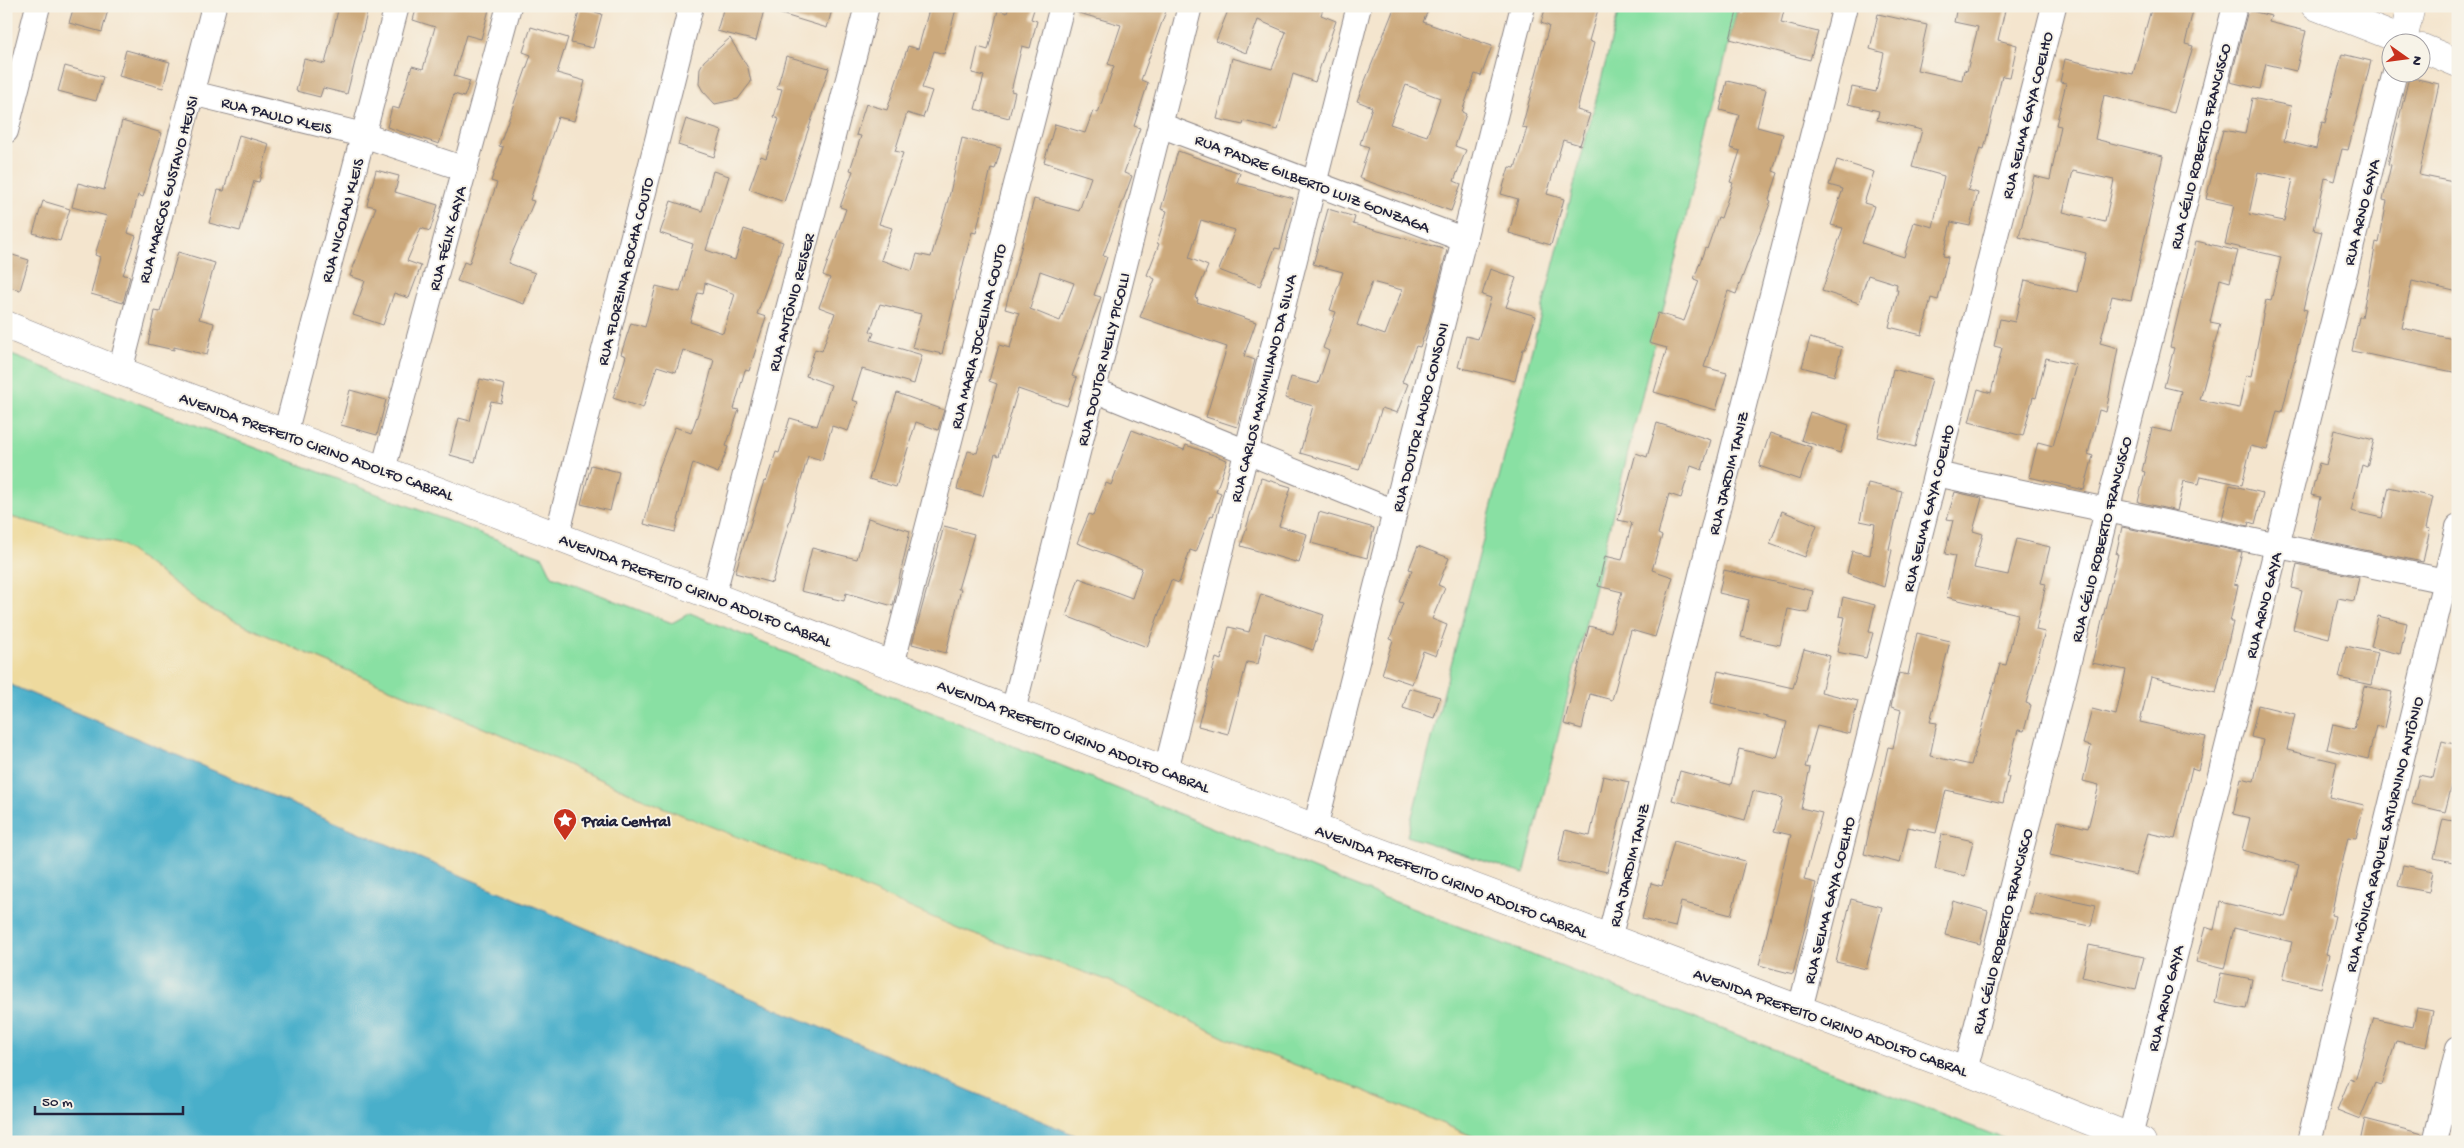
<svg xmlns="http://www.w3.org/2000/svg" width="2464" height="1148" font-family="'Gochi Hand',sans-serif">
<style>
.green{fill:#89e0a3;stroke:#56816f}
.sand{fill:#eeda9e;stroke:#887e6c}
.water{fill:#4aafca;stroke:#366882}
.building{fill:#cca97b;fill-rule:evenodd}
.lines{fill:none;stroke-linecap:round;stroke-linejoin:round}
.street-casing{stroke:#8b8484;stroke-width:26}
.secondary-casing{stroke:#8b8484;stroke-width:29}
.street{stroke:#fff;stroke-width:24}
.secondary{stroke:#fff;stroke-width:28}
.labels{text-anchor:middle;stroke-width:4;stroke-linejoin:round;paint-order:stroke}
.street-label{font-size:16px;fill:#22223b;stroke:#f7f3e8}
.poi-label{font-size:16px;font-weight:bold;fill:#22223b;stroke:#f7f3e8;text-anchor:start}
</style>
<rect width="100%" height="100%" fill="#f7f3e8"/>
<filter id="ink" filterUnits="userSpaceOnUse"><feTurbulence type="fractalNoise" baseFrequency=".02" numOctaves="2"/><feDisplacementMap in="SourceGraphic" scale="10" xChannelSelector="R" yChannelSelector="G"/><feConvolveMatrix kernelMatrix="1 2 1 2 8 2 1 2 1" color-interpolation-filters="sRGB"/></filter>
<filter id="wash" filterUnits="userSpaceOnUse"><feTurbulence type="fractalNoise" baseFrequency=".0096" numOctaves="4" result="noise"/><feDisplacementMap in="SourceGraphic" scale="20" xChannelSelector="R" yChannelSelector="G"/><feGaussianBlur stdDeviation="1.12" result="paint"/><feColorMatrix in="noise" values="0 0 0 0 0 0 0 0 0 0 0 0 0 0 0 0 0 1.4 0 .05"/><feComposite in="paint" operator="in"/></filter>
<g filter="url(#wash)">
<rect width="100%" height="100%" fill="#f4e5ce"/>
<g class="green">
<polygon points="1620,6 1738,6 1524,874 1407,836"/>
<polygon points="6,353 543,557 552,576 672,623 690,613 1347,883 2012,1142 1486,1142 1364,1091 1227,1039 1107,980 967,932 657,805 494,732 301,651 209,609 122,545 6,516"/>
</g>
<polygon class="sand" points="6,516 122,545 209,609 301,651 494,732 657,805 841,878 967,932 1107,980 1227,1039 1364,1091 1486,1142 1091,1142 6,683"/>
<polygon class="water" points="6,683 1091,1142 6,1142"/>
<g id="blocks">
<g class="building">
<polygon points="74,6 109,6 102,32 69,23"/>
<polygon points="339,6 368,9 347,94 323,88 320,97 296,91 304,59 325,64"/>
<polygon points="417,6 490,6 481,39 466,35 454,76 470,81 464,97 454,94 439,144 387,127 392,107 399,109 412,66 423,69 435,27 413,20"/>
<polygon points="724,6 765,6 756,41 717,31"/>
<polygon points="769,6 833,6 827,28 768,10"/>
<polygon points="930,6 956,9 944,54 934,51 922,88 932,91 923,118 907,113 895,151 903,153 879,224 892,228 881,260 912,271 917,254 931,257 950,193 962,138 1001,148 995,169 991,168 976,233 972,232 964,261 942,354 912,347 921,314 880,304 870,331 874,333 871,340 922,355 914,384 862,369 852,400 858,402 848,431 832,426 822,460 808,456 772,583 735,573 764,481 766,482 776,452 779,453 790,418 817,426 831,385 806,376 815,349 822,351 835,313 819,307 830,278 823,275 846,209 840,207 853,171 850,170 861,136 856,135 866,104 887,110 908,46 918,49"/>
<polygon points="1009,6 1035,6 1031,19 1037,21 1030,48 1022,46 1011,91 1015,92 1009,118 975,109 984,76 972,73 978,47 988,50 998,10 1007,13"/>
<path d="M1075,6H1153L1166,11L1141,80L1148,83L1134,126L1140,128L1124,173L1132,176L1103,256L1107,257L1094,295L1101,297L1072,376L1077,378L1067,406L1018,389L999,456L995,454L983,496L957,489L968,451L977,453L997,384L989,381L999,345L1010,348L1019,313L1005,309L1034,199L1079,211L1091,177L1044,162L1055,124L1085,133L1093,111L1098,113L1114,66L1108,64L1121,25L1075,12ZM1040,271L1074,283L1060,321L1030,309Z"/>
<polygon points="1225,6 1324,6 1321,15 1336,21 1315,82 1293,74 1278,130 1244,121 1243,125 1217,119 1232,58 1272,69 1286,32 1258,20 1246,53 1216,41 1229,8"/>
<path d="M1395,6H1430L1423,22L1492,46L1481,76L1475,74L1462,112L1466,114L1455,146L1466,150L1454,181L1461,184L1451,211L1359,178L1369,147L1360,144L1372,107L1357,101ZM1406,85L1440,98L1427,136L1390,124Z"/>
<polygon points="1546,6 1599,6 1589,41 1594,43 1577,110 1590,114 1580,145 1563,140 1547,194 1564,199 1551,245 1509,233 1518,199 1501,194 1509,167 1515,168 1527,128 1522,127 1549,26 1541,23"/>
<polygon points="1744,6 1785,6 1781,23 1818,32 1810,60 1730,39 1737,12 1742,13"/>
<polygon points="1957,6 2006,6 1998,40 2017,45 2010,77 2002,76 1984,149 1980,148 1968,190 1978,193 1970,226 1951,222 1943,256 1948,257 1938,300 1931,298 1922,335 1889,327 1898,290 1896,290 1897,284 1868,275 1859,303 1822,291 1843,228 1831,225 1843,189 1829,185 1837,160 1874,172 1864,203 1874,206 1862,243 1904,257 1914,222 1933,227 1944,176 1912,167 1922,130 1877,120 1879,111 1848,104 1852,87 1876,92 1884,53 1870,49 1878,14 1927,25 1917,70 1962,80 1964,70 1967,71 1978,27 1954,22"/>
<path d="M2152,6H2194L2185,44L2193,46L2174,113L2104,95L2095,139L2163,156L2131,300L2112,296L2100,343L2118,348L2106,412L2099,410L2088,454L2093,456L2084,490L2029,477L2038,442L2053,446L2076,365L2046,358L2036,398L2033,397L2023,436L1969,422L1978,389L1991,393L2002,348L1994,346L2000,319L2015,322L2025,280L2077,292L2086,253L2019,237L2034,176L2050,180L2061,126L2056,125L2066,83L2060,82L2065,59L2133,74ZM2073,171L2114,180L2105,222L2063,212Z"/>
<polygon points="580,8 602,14 593,48 571,43"/>
<polygon points="2248,10 2271,16 2269,22 2306,31 2296,71 2266,64 2260,89 2230,82"/>
<polygon points="531,27 568,38 557,73 585,81 574,121 558,117 530,200 534,201 508,263 535,273 524,304 457,281 464,262 469,264 497,183 491,181 503,147 499,146 531,55 523,52"/>
<polygon points="730,38 748,68 751,82 738,99 715,104 703,91 699,84 700,68 704,61"/>
<polygon points="126,50 170,62 163,88 119,76"/>
<path d="M2342,54L2371,61L2348,150L2342,149L2334,181L2325,178L2314,230L2322,232L2303,309L2307,310L2282,412L2277,411L2267,450L2251,446L2242,485L2201,476L2199,484L2184,481L2177,511L2138,502L2145,472L2142,471L2152,428L2172,432L2181,391L2164,387L2174,348L2170,347L2196,241L2238,251L2230,282L2220,279L2210,322L2220,324L2200,400L2239,408L2246,375L2251,376L2266,300L2271,301L2281,257L2225,244L2234,205L2206,199L2223,130L2245,134L2252,98L2291,106L2284,141L2316,149L2322,122L2325,123ZM2258,172L2293,179L2284,221L2249,214Z"/>
<polygon points="786,56 829,68 784,202 749,189 761,156 766,158 779,119 774,117 782,89 777,88"/>
<polygon points="65,66 103,77 96,101 58,91"/>
<polygon points="2409,77 2439,84 2419,175 2458,183 2458,292 2412,281 2402,328 2458,340 2458,373 2352,351 2359,317 2362,317 2376,242 2379,243 2387,201 2383,200 2391,165 2388,164"/>
<polygon points="1727,81 1766,90 1757,127 1783,134 1773,171 1778,173 1769,200 1771,201 1736,294 1728,291 1704,367 1727,373 1716,410 1654,392 1667,348 1649,343 1658,313 1684,321 1699,281 1694,279 1705,248 1707,249 1718,217 1721,218 1733,183 1730,182 1740,151 1730,148 1739,115 1720,110"/>
<polygon points="686,119 722,131 714,157 678,145"/>
<polygon points="122,121 162,133 143,197 138,195 128,233 136,236 123,275 130,276 123,303 91,294 100,257 95,255 107,216 72,207 78,183 104,190"/>
<polygon points="239,135 269,144 259,182 254,181 240,231 209,223 218,190 224,191"/>
<polygon points="1178,151 1240,173 1237,183 1293,198 1280,249 1275,248 1260,286 1219,270 1235,230 1201,220 1189,258 1208,266 1195,298 1198,299 1197,302 1256,322 1244,356 1255,360 1237,427 1206,417 1227,347 1140,317 1155,279 1147,275 1159,244 1157,243 1167,211 1161,209"/>
<polygon points="376,170 399,176 395,192 438,205 430,231 421,228 407,261 421,266 409,298 394,293 383,325 353,315 365,281 350,276 376,207 367,205"/>
<path d="M713,171L729,176L706,250L735,260L744,229L783,242L757,314L766,317L749,371L745,370L734,409L739,410L726,446L728,447L718,473L693,463L675,532L644,524L657,473L675,427L691,433L705,394L714,360L683,350L676,372L657,366L643,408L613,398L626,356L621,354L631,323L645,327L656,286L680,292L693,244L660,233L671,201L702,211ZM705,283L735,294L723,333L690,322L698,293L703,294Z"/>
<polygon points="43,201 70,209 60,241 33,233"/>
<path d="M1328,209L1355,217L1353,224L1447,250L1429,321L1420,347L1416,346L1402,382L1408,384L1397,413L1382,408L1370,442L1368,441L1359,470L1300,453L1313,406L1285,398L1291,377L1318,384L1329,351L1323,348L1336,312L1330,310L1343,272L1313,264ZM1372,282L1402,290L1385,335L1357,325Z"/>
<polygon points="178,252 215,263 199,319 214,323 207,355 174,347 174,350 148,344 155,311 160,312"/>
<polygon points="6,253 29,260 20,290 6,286"/>
<polygon points="1490,269 1516,278 1506,307 1536,316 1525,349 1523,349 1515,381 1458,367 1466,336 1478,339 1491,298 1482,295"/>
<polygon points="1810,338 1842,347 1834,376 1802,367"/>
<polygon points="1893,369 1932,379 1915,447 1878,437"/>
<polygon points="480,379 505,385 501,403 491,401 475,462 450,455 459,418 470,421"/>
<polygon points="350,390 386,400 377,435 341,425"/>
<polygon points="897,393 944,410 938,430 916,422 896,487 869,479"/>
<polygon points="1810,412 1849,425 1840,453 1801,440"/>
<polygon points="1657,423 1711,440 1702,470 1691,466 1681,498 1669,494 1658,534 1662,536 1652,570 1673,577 1655,637 1631,630 1612,700 1590,694 1582,729 1564,724 1589,626 1611,632 1622,592 1598,586 1605,556 1622,560 1632,523 1618,520 1636,453 1647,457"/>
<polygon points="1132,430 1184,450 1186,445 1227,460 1216,491 1221,493 1213,516 1211,515 1196,552 1190,550 1179,583 1171,580 1147,647 1066,616 1079,578 1132,598 1142,568 1077,543 1089,514 1093,516 1106,483 1111,485"/>
<polygon points="2334,430 2374,440 2367,467 2362,465 2351,511 2382,518 2389,487 2433,497 2426,528 2430,529 2423,562 2311,539 2320,497 2311,495 2319,463 2326,465"/>
<polygon points="1770,433 1811,447 1800,480 1759,466"/>
<polygon points="591,465 619,472 610,511 581,504"/>
<polygon points="1261,478 1291,487 1279,526 1307,534 1299,563 1241,546"/>
<polygon points="1868,483 1902,491 1889,549 1892,550 1884,587 1847,573 1852,551 1870,555 1875,524 1860,521"/>
<polygon points="2230,485 2263,493 2255,524 2249,522 2248,526 2222,520"/>
<polygon points="1955,492 1982,498 1973,531 1983,534 1974,568 2008,575 2017,539 2050,547 2041,583 2046,584 2036,630 2045,632 2026,703 2031,705 2024,731 2018,730 2006,777 2009,777 2003,803 1946,790 1936,833 1908,827 1900,863 1864,854 1888,747 1893,748 1901,710 1891,707 1895,688 1899,673 1908,675 1917,633 1950,641 1930,722 1937,723 1930,756 1971,765 2000,664 2006,665 2018,614 1946,597 1955,556 1945,554 1953,520 1947,519"/>
<polygon points="1782,511 1817,525 1805,557 1770,544"/>
<polygon points="1319,512 1374,528 1367,558 1311,543"/>
<polygon points="868,518 910,531 893,606 846,593 844,601 801,591 812,548 857,559"/>
<polygon points="944,526 974,534 958,589 961,589 946,653 912,644"/>
<polygon points="2122,527 2242,552 2234,584 2238,585 2230,622 2233,622 2216,693 2151,677 2140,722 2206,737 2198,770 2192,768 2175,839 2148,833 2136,875 2050,855 2058,821 2088,828 2099,785 2083,781 2091,746 2083,744 2092,709 2116,715 2126,670 2092,663 2118,554 2116,554"/>
<polygon points="1418,546 1449,558 1438,585 1445,588 1432,619 1447,625 1436,656 1423,651 1412,684 1382,674 1393,640 1390,639 1403,603 1399,602 1412,570 1409,569"/>
<polygon points="2297,564 2359,577 2354,601 2338,598 2329,638 2293,629 2302,591 2292,588"/>
<polygon points="1724,570 1813,591 1808,613 1788,609 1780,645 1741,637 1749,600 1719,593"/>
<polygon points="1261,594 1324,615 1313,650 1265,633 1258,664 1247,662 1228,734 1198,726 1216,658 1221,660 1229,627 1249,632"/>
<polygon points="1843,597 1875,605 1869,632 1873,633 1866,658 1837,652 1845,617 1839,616"/>
<polygon points="2378,616 2407,623 2400,654 2371,647"/>
<polygon points="2346,646 2378,653 2371,685 2339,678"/>
<polygon points="1804,649 1830,656 1821,692 1858,701 1850,734 1817,726 1805,767 1810,768 1801,808 1822,813 1804,880 1816,883 1793,974 1759,965 1791,835 1774,831 1783,798 1753,791 1745,820 1672,800 1680,771 1731,785 1739,749 1777,758 1787,722 1711,703 1718,671 1793,688"/>
<polygon points="2364,686 2392,692 2384,728 2376,726 2368,759 2327,749 2333,724 2354,729"/>
<polygon points="1409,688 1440,697 1434,718 1403,708"/>
<polygon points="2258,705 2295,714 2287,750 2337,762 2329,797 2364,805 2356,838 2348,837 2331,915 2335,916 2326,954 2329,955 2321,988 2283,979 2292,942 2234,928 2224,969 2196,962 2205,927 2214,930 2220,902 2285,917 2299,865 2242,850 2250,818 2233,814 2241,778 2254,781 2263,740 2251,737"/>
<polygon points="2442,741 2458,745 2458,778 2454,777 2445,812 2412,804 2419,775 2433,778"/>
<polygon points="1603,776 1629,782 1607,872 1558,861 1565,830 1590,836"/>
<polygon points="2443,819 2458,822 2458,863 2434,858"/>
<polygon points="1942,834 1973,841 1965,876 1935,869"/>
<polygon points="1674,841 1745,861 1731,915 1681,902 1675,927 1642,919 1651,883 1662,886"/>
<polygon points="2403,865 2433,871 2429,892 2398,886"/>
<polygon points="2035,892 2096,905 2091,926 2030,914"/>
<polygon points="1851,899 1882,907 1866,969 1836,962"/>
<polygon points="1953,901 1988,911 1980,944 1945,935"/>
<polygon points="2089,945 2144,957 2136,989 2082,977"/>
<polygon points="2221,973 2252,979 2246,1009 2215,1003"/>
<polygon points="2417,1008 2433,1011 2426,1047 2396,1041 2382,1085 2375,1083 2360,1119 2337,1110 2350,1078 2355,1080 2374,1018 2413,1027"/>
<polygon points="2365,1119 2423,1134 2422,1142 2360,1142"/>
</g>
</g>
</g>
<g filter="url(#ink)">
<use href="#blocks" fill-opacity="0" stroke="#8b8484" stroke-width="1"/>
<g class="lines">
<g class="street-casing">
<g id="street">
<polyline points="192,93 363,135 465,169"/>
<polyline points="1160,125 1465,240"/>
<polyline points="6,131 38,6"/>
<polyline points="120,371 214,6"/>
<polyline points="1094,390 1395,512"/>
<polyline points="285,434 397,6"/>
<polyline points="383,470 509,6"/>
<polyline points="1936,474 2445,581"/>
<polyline points="557,536 691,6"/>
<polyline points="713,597 867,6"/>
<polyline points="892,665 1062,6"/>
<polyline points="1013,711 1190,6"/>
<polyline points="1166,770 1359,6"/>
<polyline points="1315,828 1523,6"/>
<polyline points="1609,939 1845,6"/>
<polyline points="1800,1009 2054,6"/>
<polyline points="1965,1071 2235,6"/>
<polyline points="2130,1137 2395,72"/>
<polyline points="2309,1142 2458,527"/>
<polyline points="2435,1142 2458,1048"/>
</g>
</g>
<g class="secondary-casing">
<g id="secondary">
<polyline points="2315,6 2407,42"/>
<polyline points="2403,40 2411,6"/>
<polyline points="2422,48 2458,63"/>
<polyline points="6,325 120,371 557,536 1315,828 1965,1071 2142,1142"/>
</g>
</g>
<use href="#street" class="street"/>
<use href="#secondary" class="secondary"/>
</g>
</g>
<defs>
<g id="sight-pin" transform="scale(1.25)"><path d="M0 17L-7.5 6A9.5 9.5 0 1 1 7.5 6Z" fill="#c8321e" stroke="#f7f3e8"/><path d="M0-6L1.8-2.2L6-1.7L2.9 1.2L3.7 5.4L0 3.3L-3.7 5.4L-2.9 1.2L-6-1.7L-1.8-2.2Z" fill="#fff"/></g>
</defs>
<g fill-rule="evenodd">
<use href="#sight-pin" x="565" y="820"/>
</g>
<g class="labels">
<g class="street-label">
<text transform="translate(277 114) rotate(14)" y="6">RUA PAULO KLEIS</text>
<text transform="translate(2026 115) rotate(-76)" y="6">RUA SELMA GAYA COELHO</text>
<text transform="translate(2199 146) rotate(-76)" y="6">RUA CÉLIO ROBERTO FRANCISCO</text>
<text transform="translate(1313 182) rotate(21)" y="6">RUA PADRE GILBERTO LUIZ GONZAGA</text>
<text transform="translate(167 189) rotate(-75)" y="6">RUA MARCOS GUSTAVO HEUSI</text>
<text transform="translate(2360 212) rotate(-76)" y="6">RUA ARNO GAYA</text>
<text transform="translate(341 220) rotate(-75)" y="6">RUA NICOLAU KLEIS</text>
<text transform="translate(446 238) rotate(-75)" y="6">RUA FÉLIX GAYA</text>
<text transform="translate(624 271) rotate(-76)" y="6">RUA FLORZINA ROCHA COUTO</text>
<text transform="translate(790 302) rotate(-75)" y="6">RUA ANTÔNIO REISER</text>
<text transform="translate(977 336) rotate(-76)" y="6">RUA MARIA JOCELINA COUTO</text>
<text transform="translate(1102 359) rotate(-76)" y="6">RUA DOUTOR NELLY PICOLLI</text>
<text transform="translate(1262 388) rotate(-76)" y="6">RUA CARLOS MAXIMILIANO DA SILVA</text>
<text transform="translate(1419 417) rotate(-76)" y="6">RUA DOUTOR LAURO CONSONI</text>
<text transform="translate(317 445) rotate(20)" y="6">AVENIDA PREFEITO CIRINO ADOLFO CABRAL</text>
<text transform="translate(1727 473) rotate(-76)" y="6">RUA JARDIM TANIZ</text>
<text transform="translate(1927 508) rotate(-76)" y="6">RUA SELMA GAYA COELHO</text>
<text transform="translate(2100 539) rotate(-76)" y="6">RUA CÉLIO ROBERTO FRANCISCO</text>
<text transform="translate(696 589) rotate(21)" y="6">AVENIDA PREFEITO CIRINO ADOLFO CABRAL</text>
<text transform="translate(2262 605) rotate(-76)" y="6">RUA ARNO GAYA</text>
<text transform="translate(1074 735) rotate(21)" y="6">AVENIDA PREFEITO CIRINO ADOLFO CABRAL</text>
<text transform="translate(2383 834) rotate(-76)" y="6">RUA MÔNICA RAQUEL SATURNINO ANTÔNIO</text>
<text transform="translate(1628 865) rotate(-76)" y="6">RUA JARDIM TANIZ</text>
<text transform="translate(1452 880) rotate(21)" y="6">AVENIDA PREFEITO CIRINO ADOLFO CABRAL</text>
<text transform="translate(1828 900) rotate(-76)" y="6">RUA SELMA GAYA COELHO</text>
<text transform="translate(2001 931) rotate(-76)" y="6">RUA CÉLIO ROBERTO FRANCISCO</text>
<text transform="translate(2164 998) rotate(-76)" y="6">RUA ARNO GAYA</text>
<text transform="translate(1831 1021) rotate(20)" y="6">AVENIDA PREFEITO CIRINO ADOLFO CABRAL</text>
</g>
<g class="poi-label">
<text x="582" y="826">Praia Central</text>
</g>
</g>
<rect width="2464" height="1148" fill="none" stroke="#f7f3e8" stroke-width="25"/>
<g transform="translate(2406 58) rotate(104)"><circle r="24" fill="#f7f3e8" stroke="#a29fa3"/>
<path d="M0-4L9 19L0 12L-9 19Z" fill="#c8321e"/>
<text y="-8" font-size="14" font-weight="bold" text-anchor="middle" fill="#22223b">N</text>
</g>
<path d="M35 1106v8h148v-8" fill="none" stroke="#22223b" stroke-width="2.5"/>
<text x="42" y="1106" font-size="15" fill="#22223b" stroke="#f7f3e8" stroke-width="4" paint-order="stroke">50 m</text>
</svg>
